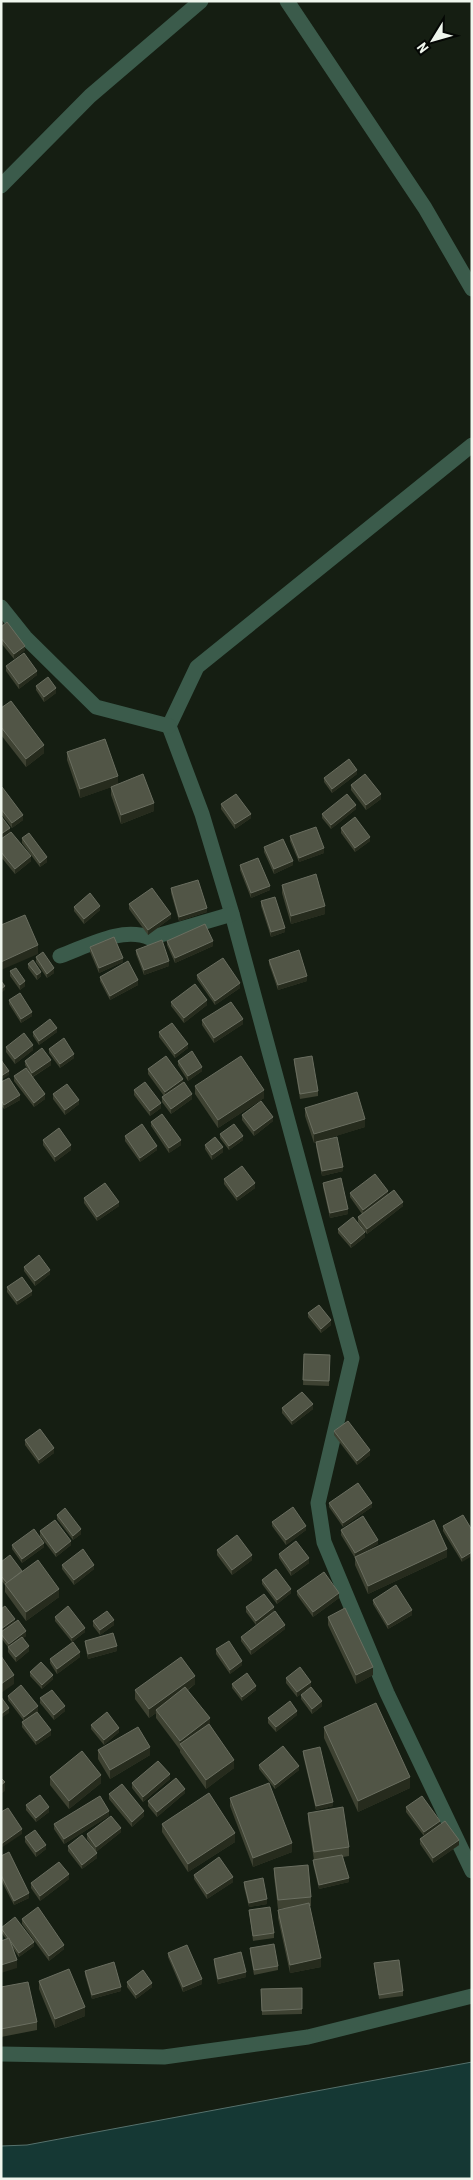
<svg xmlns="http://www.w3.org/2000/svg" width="473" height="2180" font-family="'Roboto Condensed',sans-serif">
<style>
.water{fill:#153834;stroke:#56716c}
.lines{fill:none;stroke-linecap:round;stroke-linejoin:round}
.minor{stroke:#3b5b4b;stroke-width:15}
.wall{fill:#3e4232}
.shaded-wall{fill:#262b1d}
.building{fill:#515546;stroke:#6a6e60}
</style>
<rect width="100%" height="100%" fill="#151e12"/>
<polygon class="water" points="472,2062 472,2179 1,2179 1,2146 27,2145"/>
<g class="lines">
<g class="minor">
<polyline points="287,1 425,208 472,289"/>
<polyline points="1,186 90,96 201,1"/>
<polyline points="472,445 197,667 169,726 202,814 232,914 352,1358 318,1503 324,1542 387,1693 472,1871"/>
<polyline points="1,607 25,637 96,707 169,726"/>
<path d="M60,956C88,946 122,926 150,938L232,914"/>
<polyline points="1,2054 164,2057 308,2037 472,1996"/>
</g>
</g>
<g class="wall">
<polygon points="1,627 25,650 14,659 1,643"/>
<polygon points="6,666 37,675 19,689 6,671"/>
<polygon points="36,686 56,693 44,702 36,690"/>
<polygon points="1,708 44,753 26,767 1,735"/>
<polygon points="67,752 118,784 154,811 121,824 111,795 111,787 80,798 67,760"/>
<polygon points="357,774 332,793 324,782 324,778"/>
<polygon points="351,785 381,799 366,810 351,790"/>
<polygon points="1,787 23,820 12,828 1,814"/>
<polygon points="221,804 251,818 235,829 221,809"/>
<polygon points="356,809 331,829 322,818 322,814"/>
<polygon points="341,828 370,841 355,852 341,833"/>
<polygon points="290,836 324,853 299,862 290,841"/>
<polygon points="22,838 47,862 40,867 22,843"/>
<polygon points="1,839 31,861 15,874 1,857"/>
<polygon points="264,847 293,865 274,874 264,852"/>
<polygon points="240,865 270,890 251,898 240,870"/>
<polygon points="282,885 325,914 291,924 282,893"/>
<polygon points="171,888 207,912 179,921 171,893"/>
<polygon points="261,901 285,932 271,937 261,906"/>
<polygon points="129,904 171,918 148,935 129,909"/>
<polygon points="74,907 100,910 84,924 74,911"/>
<polygon points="167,941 213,946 175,963 167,945"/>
<polygon points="90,947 123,962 99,973 90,952"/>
<polygon points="136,950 169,966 144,975 136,954"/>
<polygon points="36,957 54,973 47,978 36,962"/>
<polygon points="269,960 307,981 278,990 269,964"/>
<polygon points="28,964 41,976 37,980 28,968"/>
<polygon points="10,971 25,986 20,990 10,976"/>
<polygon points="197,975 240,988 215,1005 197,979"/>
<polygon points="100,977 138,985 110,1000 100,981"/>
<polygon points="9,1000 32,1016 21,1023 9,1004"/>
<polygon points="171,1002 207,1005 184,1023 171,1006"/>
<polygon points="202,1020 243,1024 214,1043 202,1025"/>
<polygon points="33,1032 57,1032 39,1045 33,1036"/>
<polygon points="159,1032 188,1048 175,1058 159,1037"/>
<polygon points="6,1047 33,1050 15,1064 6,1052"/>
<polygon points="49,1049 74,1058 60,1068 49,1053"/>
<polygon points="294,1059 318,1091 318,1096 300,1099 294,1063"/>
<polygon points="25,1061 51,1065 33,1077 45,1099 34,1107 14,1081 14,1076 31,1075 25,1065"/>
<polygon points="178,1061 202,1071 188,1081 178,1065"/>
<polygon points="148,1069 183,1083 192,1099 171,1114 162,1102 162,1097 164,1096 148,1074"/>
<polygon points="1,1082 20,1100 4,1109 1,1105"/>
<polygon points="195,1086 264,1098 218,1128 195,1094"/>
<polygon points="134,1090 161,1108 150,1116 134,1095"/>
<polygon points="53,1094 79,1104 65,1115 53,1099"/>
<polygon points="305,1108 365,1127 322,1140 343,1171 322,1176 316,1146 316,1142 314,1143 305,1116"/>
<polygon points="242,1115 273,1121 254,1136 242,1120"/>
<polygon points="151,1122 181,1145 169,1153 151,1126"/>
<polygon points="220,1134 243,1140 229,1150 220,1138"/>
<polygon points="125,1136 157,1150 140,1162 125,1141"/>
<polygon points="43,1140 71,1150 55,1162 43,1145"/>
<polygon points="205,1145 223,1152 212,1160 205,1149"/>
<polygon points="224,1179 255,1188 237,1201 224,1184"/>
<polygon points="323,1183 348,1214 330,1218 323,1187"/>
<polygon points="350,1193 388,1195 403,1206 367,1234 358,1222 358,1217 362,1214 350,1197"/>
<polygon points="84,1198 119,1206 97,1221 84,1203"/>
<polygon points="338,1229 365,1237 351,1248 338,1233"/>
<polygon points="24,1267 50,1274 35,1286 24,1271"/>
<polygon points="7,1287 32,1295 17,1305 7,1292"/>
<polygon points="308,1313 331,1325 321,1333 308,1317"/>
<polygon points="304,1354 330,1355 329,1386 303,1385"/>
<polygon points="282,1408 313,1409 292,1425 282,1413"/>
<polygon points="334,1431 370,1455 357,1465 334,1435"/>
<polygon points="25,1440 54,1453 39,1464 25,1445"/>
<polygon points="329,1503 372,1507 343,1527 329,1507"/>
<polygon points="57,1515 81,1534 73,1540 57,1519"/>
<polygon points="463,1515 462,1562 443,1531 443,1526"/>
<polygon points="272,1522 306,1530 286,1545 272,1526"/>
<polygon points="341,1530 378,1544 361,1554 447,1557 368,1594 355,1565 355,1558 341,1535"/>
<polygon points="40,1531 71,1545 56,1557 40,1536"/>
<polygon points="12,1545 44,1547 22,1563 12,1549"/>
<polygon points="217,1550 252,1560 232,1575 217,1555"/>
<polygon points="279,1554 309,1563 291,1576 279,1558"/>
<polygon points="1,1562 22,1571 59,1597 26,1621 5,1592 5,1585 1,1580"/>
<polygon points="62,1565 94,1569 74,1585 62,1569"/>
<polygon points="262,1580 291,1593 277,1604 262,1584"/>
<polygon points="297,1591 339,1598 313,1617 297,1595"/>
<polygon points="373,1600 412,1615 388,1629 373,1604"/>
<polygon points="246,1607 274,1611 256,1625 246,1612"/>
<polygon points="1,1609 15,1622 26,1636 23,1638 29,1651 16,1662 8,1652 8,1647 1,1638"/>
<polygon points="55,1617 85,1632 72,1642 55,1621"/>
<polygon points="328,1617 373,1675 356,1684 328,1625"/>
<polygon points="93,1621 114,1625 100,1635 93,1626"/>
<polygon points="285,1629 251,1655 241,1641 241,1637"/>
<polygon points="85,1641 117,1651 88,1659 85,1645"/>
<polygon points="216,1649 242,1665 230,1674 216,1654"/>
<polygon points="80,1657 57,1674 50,1663 50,1659"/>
<polygon points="30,1672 53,1679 42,1689 30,1676"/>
<polygon points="286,1678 311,1686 297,1697 286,1683"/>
<polygon points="195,1684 188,1690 210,1725 234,1768 206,1789 180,1752 180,1750 156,1718 156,1713 149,1718 135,1699 135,1690"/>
<polygon points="232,1684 256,1690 242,1701 232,1688"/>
<polygon points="301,1695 322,1706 312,1714 301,1699"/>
<polygon points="8,1696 38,1711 36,1713 51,1735 36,1745 22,1727 22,1722 24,1721 8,1700"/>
<polygon points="40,1698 65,1711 54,1720 40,1703"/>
<polygon points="297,1715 276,1732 268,1723 268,1718"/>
<polygon points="91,1725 119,1732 104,1745 91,1729"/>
<polygon points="324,1727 410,1788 358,1812 324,1738"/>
<polygon points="98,1750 150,1755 110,1779 98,1759"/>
<polygon points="303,1751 333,1806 316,1810 303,1755"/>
<polygon points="259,1765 299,1770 275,1789 259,1769"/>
<polygon points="50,1777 101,1783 69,1809 50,1785"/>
<polygon points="170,1779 143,1802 132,1788 132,1783"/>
<polygon points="185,1793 157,1817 148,1806 148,1801"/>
<polygon points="109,1794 144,1816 132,1827 109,1799"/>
<polygon points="230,1798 292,1852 253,1867 230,1806"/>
<polygon points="26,1805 49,1812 36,1822 26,1810"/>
<polygon points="406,1807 440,1825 459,1845 433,1863 420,1844 420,1839 424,1836 406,1812"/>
<polygon points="308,1813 349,1847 349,1856 343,1857 349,1882 319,1889 313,1864 314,1860 308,1821"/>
<polygon points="109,1816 64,1844 54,1829 54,1824"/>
<polygon points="162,1824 235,1842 188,1872 162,1832"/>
<polygon points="121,1832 96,1852 87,1839 87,1834"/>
<polygon points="25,1837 46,1849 36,1857 25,1842"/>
<polygon points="68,1846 97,1858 82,1869 68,1851"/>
<polygon points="1,1856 29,1898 14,1905 1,1880"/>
<polygon points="274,1868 311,1897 311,1906 309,1906 321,1967 290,1973 278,1918 278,1910 289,1908 278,1909 274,1876"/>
<polygon points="194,1875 233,1882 207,1899 194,1879"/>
<polygon points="69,1879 40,1901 31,1888 31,1883"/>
<polygon points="244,1882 267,1904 249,1907 244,1887"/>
<polygon points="249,1910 274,1933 274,1938 253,1941"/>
<polygon points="22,1919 64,1949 49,1961 22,1924"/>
<polygon points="1,1928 34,1946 19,1957 13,1948 17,1968 6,1939 1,1932"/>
<polygon points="250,1948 278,1966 278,1970 254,1975 250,1953"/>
<polygon points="168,1953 202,1984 183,1992 168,1957"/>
<polygon points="214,1959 246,1977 218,1984 214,1964"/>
<polygon points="374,1963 403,1991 403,1996 379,1999"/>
<polygon points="85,1971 121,1991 92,1999 85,1975"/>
<polygon points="39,1981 85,2016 55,2028 39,1989"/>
<polygon points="127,1982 152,1987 136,1999 127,1987"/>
<polygon points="1,1987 37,2022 37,2030 1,2037"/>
<polygon points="302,1988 302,2014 262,2015 261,1989"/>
</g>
<g class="shaded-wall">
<polygon points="25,646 25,650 14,659 14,654"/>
<polygon points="37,671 37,675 19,689 19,684"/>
<polygon points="56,688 56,693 44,702 44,697"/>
<polygon points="44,745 44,753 26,767 26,759"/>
<polygon points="357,770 357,774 332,793 332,789"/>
<polygon points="118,776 118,785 80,798 80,789"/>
<polygon points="381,794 381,799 366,810 366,805"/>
<polygon points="154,803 154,811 121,824 121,815"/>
<polygon points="356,805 356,809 331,829 331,825"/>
<polygon points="251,814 251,818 235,829 235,824"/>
<polygon points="23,815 23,820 12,828 12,823"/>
<polygon points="10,828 10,832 1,839 1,834"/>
<polygon points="370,837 370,841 355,852 355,848"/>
<polygon points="324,848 324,853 299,862 299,858"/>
<polygon points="31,856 31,861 15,874 15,869"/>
<polygon points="47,857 47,862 40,867 40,863"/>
<polygon points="293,861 293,865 274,874 274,869"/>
<polygon points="270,886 270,890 251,898 251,893"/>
<polygon points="100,906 100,910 84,924 84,919"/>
<polygon points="325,906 325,914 291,924 291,916"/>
<polygon points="207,908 207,912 179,921 179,917"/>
<polygon points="171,914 171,918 148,935 148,930"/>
<polygon points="285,928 285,932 271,937 271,932"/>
<polygon points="213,941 213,946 175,963 175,958"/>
<polygon points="38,945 38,954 1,970 1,962"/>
<polygon points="123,958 123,962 99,973 99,968"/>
<polygon points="169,961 169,966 144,975 144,970"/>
<polygon points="54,968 54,973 47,978 47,974"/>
<polygon points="41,972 41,976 37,980 37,975"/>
<polygon points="307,976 307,981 278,990 278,985"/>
<polygon points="138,980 138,985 110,1000 110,996"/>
<polygon points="25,981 25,986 20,990 20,985"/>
<polygon points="240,983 240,988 215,1005 215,1001"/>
<polygon points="5,986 5,990 1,993 1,989"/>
<polygon points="207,1000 207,1005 184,1023 184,1018"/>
<polygon points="32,1012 32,1016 21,1023 21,1019"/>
<polygon points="243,1019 243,1024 214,1043 214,1038"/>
<polygon points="57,1028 57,1032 39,1045 39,1041"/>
<polygon points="188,1044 188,1048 175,1058 175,1054"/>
<polygon points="33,1045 33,1050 15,1064 15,1059"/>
<polygon points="74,1054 74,1058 60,1068 60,1064"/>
<polygon points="51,1060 51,1065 32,1077 32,1073"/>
<polygon points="202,1067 202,1071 188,1081 188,1076"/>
<polygon points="9,1071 9,1075 1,1080 1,1076"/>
<polygon points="183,1079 183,1084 165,1097 165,1092"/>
<polygon points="264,1090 264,1098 218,1128 218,1120"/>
<polygon points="45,1094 45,1099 34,1107 34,1103"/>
<polygon points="192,1094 192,1099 171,1114 171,1109"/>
<polygon points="20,1095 20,1100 4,1109 4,1105"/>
<polygon points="79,1100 79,1104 65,1115 65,1110"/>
<polygon points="161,1103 161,1108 150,1116 150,1111"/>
<polygon points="273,1117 273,1121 254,1136 254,1131"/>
<polygon points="365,1119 365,1127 314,1143 314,1134"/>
<polygon points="243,1136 243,1140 229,1150 229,1146"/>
<polygon points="181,1140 181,1145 169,1153 169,1148"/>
<polygon points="71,1145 71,1150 55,1162 55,1157"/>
<polygon points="157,1146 157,1150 140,1162 140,1158"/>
<polygon points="223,1147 223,1152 212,1160 212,1155"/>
<polygon points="343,1167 343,1171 322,1176 322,1171"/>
<polygon points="255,1183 255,1188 237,1201 237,1197"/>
<polygon points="388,1191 388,1195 363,1214 363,1210"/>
<polygon points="119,1202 119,1206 97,1221 97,1217"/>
<polygon points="403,1202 403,1206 367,1234 367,1229"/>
<polygon points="348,1209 348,1214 330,1218 330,1213"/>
<polygon points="365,1232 365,1237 351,1248 351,1244"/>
<polygon points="50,1270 50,1274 35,1286 35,1281"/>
<polygon points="32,1291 32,1295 17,1305 17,1301"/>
<polygon points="331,1320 331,1325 321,1333 321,1329"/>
<polygon points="313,1404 313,1409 292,1425 292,1421"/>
<polygon points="54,1448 54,1453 39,1464 39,1460"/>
<polygon points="370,1450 370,1455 357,1465 357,1461"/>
<polygon points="372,1503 372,1507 343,1527 343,1523"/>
<polygon points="306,1526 306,1530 286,1545 286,1540"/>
<polygon points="81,1529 81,1534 73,1540 73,1536"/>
<polygon points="378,1540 378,1544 355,1558 355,1553"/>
<polygon points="71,1541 71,1545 56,1557 56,1553"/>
<polygon points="44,1543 44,1547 22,1563 22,1559"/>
<polygon points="447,1549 447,1557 368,1594 368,1586"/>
<polygon points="472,1552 472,1556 462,1562 462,1558"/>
<polygon points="252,1555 252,1560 232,1575 232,1570"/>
<polygon points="309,1558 309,1563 291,1576 291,1571"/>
<polygon points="94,1565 94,1569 74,1585 74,1580"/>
<polygon points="59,1589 59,1597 26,1621 26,1612"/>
<polygon points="291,1589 291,1593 277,1604 277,1600"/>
<polygon points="339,1593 339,1598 313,1617 313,1612"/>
<polygon points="274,1607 274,1611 256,1625 256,1621"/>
<polygon points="412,1610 412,1615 388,1629 388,1625"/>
<polygon points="15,1619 15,1623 1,1634 1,1629"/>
<polygon points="114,1620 114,1625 100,1635 100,1630"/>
<polygon points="285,1625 285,1629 251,1655 251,1650"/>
<polygon points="85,1628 85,1632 72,1642 72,1638"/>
<polygon points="26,1631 26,1636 9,1648 9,1644"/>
<polygon points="29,1646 29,1651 16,1662 16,1657"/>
<polygon points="117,1646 117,1651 88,1659 88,1654"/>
<polygon points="80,1652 80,1657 57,1674 57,1669"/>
<polygon points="242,1661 242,1665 230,1674 230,1670"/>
<polygon points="373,1667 373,1675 356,1684 356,1675"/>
<polygon points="14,1675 14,1684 1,1693 1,1684"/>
<polygon points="53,1675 53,1679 42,1689 42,1685"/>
<polygon points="195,1676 195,1684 157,1712 156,1710 156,1713 149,1718 149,1709"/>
<polygon points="311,1682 311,1686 297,1697 297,1692"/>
<polygon points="256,1686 256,1690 242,1701 242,1697"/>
<polygon points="322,1701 322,1706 312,1714 312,1709"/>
<polygon points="38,1706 38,1711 24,1722 24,1717"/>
<polygon points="65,1706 65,1711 54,1720 54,1715"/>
<polygon points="9,1708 9,1713 1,1718 1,1714"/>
<polygon points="297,1711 297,1715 276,1732 276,1727"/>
<polygon points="210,1718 210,1727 180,1744 180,1741"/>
<polygon points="119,1728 119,1732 104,1745 104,1740"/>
<polygon points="51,1730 51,1735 36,1745 36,1741"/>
<polygon points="150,1747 150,1755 110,1779 110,1770"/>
<polygon points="234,1760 234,1768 206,1789 206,1780"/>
<polygon points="299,1766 299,1770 275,1789 275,1785"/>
<polygon points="170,1774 170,1779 143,1802 143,1797"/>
<polygon points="101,1775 101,1783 69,1809 69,1801"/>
<polygon points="410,1777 410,1788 358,1812 358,1801"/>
<polygon points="5,1782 5,1791 1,1794 1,1785"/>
<polygon points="185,1789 185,1793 157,1817 157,1812"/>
<polygon points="333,1802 333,1806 316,1810 316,1806"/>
<polygon points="49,1807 49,1812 36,1822 36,1818"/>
<polygon points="109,1811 109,1816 64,1844 64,1839"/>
<polygon points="144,1811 144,1816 132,1827 132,1822"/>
<polygon points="440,1821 440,1826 424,1836 424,1832"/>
<polygon points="121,1828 121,1832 96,1852 96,1847"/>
<polygon points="22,1829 22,1834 1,1848 1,1844"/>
<polygon points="235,1833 235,1842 188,1872 188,1864"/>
<polygon points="459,1840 459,1845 433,1863 433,1858"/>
<polygon points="292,1843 292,1852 253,1867 253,1858"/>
<polygon points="46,1845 46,1849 36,1857 36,1852"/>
<polygon points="97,1853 97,1858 82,1869 82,1865"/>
<polygon points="69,1874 69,1879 40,1901 40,1896"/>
<polygon points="233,1877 233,1882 207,1899 207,1894"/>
<polygon points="349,1878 349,1882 319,1889 319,1885"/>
<polygon points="29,1893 29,1898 14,1905 14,1901"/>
<polygon points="267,1899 267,1904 249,1907 249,1903"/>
<polygon points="34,1942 34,1946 19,1957 19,1953"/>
<polygon points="64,1945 64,1949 49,1961 49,1956"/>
<polygon points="321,1958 321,1967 290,1973 290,1965"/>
<polygon points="17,1960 17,1968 1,1973 1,1965"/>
<polygon points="246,1972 246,1977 218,1984 218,1979"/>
<polygon points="202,1979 202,1984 183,1992 183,1987"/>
<polygon points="152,1983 152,1987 136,1999 136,1995"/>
<polygon points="121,1987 121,1991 92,1999 92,1995"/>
<polygon points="85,2007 85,2016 55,2028 55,2019"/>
</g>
<g class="building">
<polygon points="7,622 25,646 14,654 1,638 1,627"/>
<polygon points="24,653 37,671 19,684 6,666"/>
<polygon points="48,677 56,688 44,697 36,686"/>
<polygon points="11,701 44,745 26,759 1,727 1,708"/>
<polygon points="105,739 118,776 80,789 67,752"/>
<polygon points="349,759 357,770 332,789 324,778"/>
<polygon points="143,774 154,803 121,815 111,787"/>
<polygon points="365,774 381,794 366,805 351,785"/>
<polygon points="1,787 2,787 23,815 12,823 1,809"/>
<polygon points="236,794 251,814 235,824 221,804"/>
<polygon points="347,794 356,805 331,825 322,814"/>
<polygon points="1,816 10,828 1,834"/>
<polygon points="355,817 370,837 355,848 341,828"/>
<polygon points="316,827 324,848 299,858 290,836"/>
<polygon points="11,832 31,856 15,869 1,852 1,839"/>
<polygon points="29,833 47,857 40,863 22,838"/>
<polygon points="283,839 293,861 274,869 264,847"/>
<polygon points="258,858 270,886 251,893 240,865"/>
<polygon points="316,874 325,906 291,916 282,885"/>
<polygon points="198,880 207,908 179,917 171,888"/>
<polygon points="152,888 171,914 148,930 129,904"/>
<polygon points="90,893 100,906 84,919 74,907"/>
<polygon points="275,897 285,928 271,932 261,901"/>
<polygon points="25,915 38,945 1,962 1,925"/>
<polygon points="205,924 213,941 175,958 167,941"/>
<polygon points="114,937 123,958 99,968 90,947"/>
<polygon points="162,940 169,961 144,970 136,950"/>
<polygon points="299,950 307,976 278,985 269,960"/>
<polygon points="43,952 54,968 47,974 36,957"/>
<polygon points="223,958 240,983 215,1001 197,975"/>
<polygon points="33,960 41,972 37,975 28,964"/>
<polygon points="128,961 138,980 110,996 100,977"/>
<polygon points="16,968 25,981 20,985 10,971"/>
<polygon points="1,981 5,986 1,989"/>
<polygon points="195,984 207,1000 184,1018 171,1002"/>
<polygon points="20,993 32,1012 21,1019 9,1000"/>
<polygon points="231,1002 243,1019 214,1038 202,1020"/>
<polygon points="50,1019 57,1028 39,1041 33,1032"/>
<polygon points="172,1023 188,1044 175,1054 159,1032"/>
<polygon points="24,1033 33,1045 15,1059 6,1047"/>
<polygon points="64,1038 74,1054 60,1064 49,1049"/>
<polygon points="42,1048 51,1060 32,1073 25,1061"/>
<polygon points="192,1051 202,1067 188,1076 178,1061"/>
<polygon points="166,1056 183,1079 165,1092 148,1069"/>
<polygon points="241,1056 264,1090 218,1120 195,1086"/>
<polygon points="312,1056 318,1091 300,1094 294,1059"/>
<polygon points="1,1060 9,1071 1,1076"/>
<polygon points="26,1068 45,1094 34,1103 14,1076"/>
<polygon points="9,1078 20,1095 4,1105 1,1100 1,1082"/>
<polygon points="145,1082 161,1103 150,1111 134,1090"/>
<polygon points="184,1082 192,1094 171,1109 162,1097"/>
<polygon points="67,1084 79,1100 65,1110 53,1094"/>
<polygon points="357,1092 365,1119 314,1134 305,1108"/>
<polygon points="261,1101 273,1117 254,1131 242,1115"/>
<polygon points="162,1114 181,1140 169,1148 151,1122"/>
<polygon points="142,1124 157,1146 140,1158 125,1136"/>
<polygon points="234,1124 243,1136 229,1146 220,1134"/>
<polygon points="59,1128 71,1145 55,1157 43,1140"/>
<polygon points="215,1137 223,1147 212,1155 205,1145"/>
<polygon points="337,1137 343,1167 322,1171 316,1142"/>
<polygon points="242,1166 255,1183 237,1197 224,1179"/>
<polygon points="375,1174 388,1191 363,1210 350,1193"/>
<polygon points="341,1178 348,1209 330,1213 323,1183"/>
<polygon points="105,1183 119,1202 97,1217 84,1198"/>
<polygon points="394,1190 403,1202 367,1229 358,1217"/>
<polygon points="353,1217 365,1232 351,1244 338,1229"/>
<polygon points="39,1255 50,1270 35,1281 24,1267"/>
<polygon points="22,1277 32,1291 17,1301 7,1287"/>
<polygon points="319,1305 331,1320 321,1329 308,1313"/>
<polygon points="304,1354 330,1355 329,1381 303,1380"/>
<polygon points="302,1392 313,1404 292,1421 282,1408"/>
<polygon points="348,1421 370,1450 357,1461 334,1431"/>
<polygon points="40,1429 54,1448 39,1460 25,1440"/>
<polygon points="358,1483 372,1503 343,1523 329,1503"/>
<polygon points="293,1507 306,1526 286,1540 272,1522"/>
<polygon points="65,1508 81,1529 73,1536 57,1515"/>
<polygon points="463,1515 472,1530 472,1552 462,1558 443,1526"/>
<polygon points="363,1516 378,1540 355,1553 341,1530"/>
<polygon points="55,1520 71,1541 56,1553 40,1531"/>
<polygon points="434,1520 447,1549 368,1586 355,1557"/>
<polygon points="34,1529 44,1543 22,1559 12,1545"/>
<polygon points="237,1535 252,1555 232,1570 217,1550"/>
<polygon points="296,1541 309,1558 291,1571 279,1554"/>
<polygon points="83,1549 94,1565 74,1580 62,1565"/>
<polygon points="10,1555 22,1571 7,1583 1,1576 1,1562"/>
<polygon points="38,1560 59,1589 26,1612 5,1584"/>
<polygon points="276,1569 291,1589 277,1600 262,1580"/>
<polygon points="324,1572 339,1593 313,1612 297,1591"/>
<polygon points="396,1585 412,1610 388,1625 373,1600"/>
<polygon points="264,1594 274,1607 256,1621 246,1607"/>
<polygon points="5,1606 15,1619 1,1629 1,1609"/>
<polygon points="68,1606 85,1628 72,1638 55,1617"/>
<polygon points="345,1608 373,1667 356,1675 328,1617"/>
<polygon points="107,1611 114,1620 100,1630 93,1621"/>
<polygon points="275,1611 285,1625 251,1650 241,1637"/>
<polygon points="18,1620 26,1631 9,1644 1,1634 1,1632"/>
<polygon points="113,1633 117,1646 88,1654 85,1641"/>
<polygon points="22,1637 29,1646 16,1657 8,1647"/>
<polygon points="229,1641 242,1661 230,1670 216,1649"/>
<polygon points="73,1642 80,1652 57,1669 50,1659"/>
<polygon points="1,1656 14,1675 1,1684"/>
<polygon points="181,1657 195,1676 149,1709 135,1690"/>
<polygon points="41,1662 53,1675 42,1685 30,1672"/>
<polygon points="300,1667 311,1682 297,1692 286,1678"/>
<polygon points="247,1673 256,1686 242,1697 232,1684"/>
<polygon points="21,1685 38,1706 24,1717 8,1696"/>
<polygon points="185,1687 210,1718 180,1741 156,1710"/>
<polygon points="311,1687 322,1701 312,1709 301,1695"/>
<polygon points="52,1690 65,1706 54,1715 40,1698"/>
<polygon points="1,1697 9,1708 1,1714"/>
<polygon points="290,1701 297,1711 276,1727 268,1718"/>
<polygon points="376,1703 410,1777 358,1801 324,1727"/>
<polygon points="37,1712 51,1730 36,1741 22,1722"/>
<polygon points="107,1712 119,1728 104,1740 91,1725"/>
<polygon points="209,1724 234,1760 206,1780 180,1744"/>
<polygon points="138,1727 150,1747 110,1770 98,1750"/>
<polygon points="283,1746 299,1766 275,1785 259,1765"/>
<polygon points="320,1747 333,1802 316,1806 303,1751"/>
<polygon points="82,1751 101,1775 69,1801 50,1777"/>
<polygon points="158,1761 170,1774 143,1797 132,1783"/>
<polygon points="1,1778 5,1782 1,1785"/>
<polygon points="176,1778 185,1789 157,1812 148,1801"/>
<polygon points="269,1783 292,1843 253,1858 230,1798"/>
<polygon points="122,1784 144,1811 132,1822 109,1794"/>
<polygon points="209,1793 235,1833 188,1864 162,1824"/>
<polygon points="40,1795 49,1807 36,1818 26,1805"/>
<polygon points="100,1796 109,1811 64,1839 54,1824"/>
<polygon points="422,1796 440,1821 424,1832 406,1807"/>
<polygon points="343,1807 349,1847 314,1852 308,1813"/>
<polygon points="8,1808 22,1829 1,1844 1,1812"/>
<polygon points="111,1816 121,1828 96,1847 87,1834"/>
<polygon points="445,1821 459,1840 433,1858 420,1839"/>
<polygon points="35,1830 46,1845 36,1852 25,1837"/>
<polygon points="82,1835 97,1853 82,1865 68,1846"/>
<polygon points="9,1852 29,1893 14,1901 1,1875 1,1856"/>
<polygon points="342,1855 349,1878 319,1885 313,1860"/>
<polygon points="219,1857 233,1877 207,1894 194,1875"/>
<polygon points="59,1862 69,1874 40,1896 31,1883"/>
<polygon points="308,1865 311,1897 278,1900 274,1868"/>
<polygon points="263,1878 267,1899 249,1903 244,1882"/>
<polygon points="309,1903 321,1958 290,1965 278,1910"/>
<polygon points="38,1907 64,1945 49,1956 22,1919"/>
<polygon points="270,1907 274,1933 253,1936 249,1910"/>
<polygon points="15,1917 34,1942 19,1953 1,1928"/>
<polygon points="9,1938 17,1960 1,1965 1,1941"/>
<polygon points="274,1944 278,1966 254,1970 250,1948"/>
<polygon points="187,1945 202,1979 183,1987 168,1953"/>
<polygon points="241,1952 246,1972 218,1979 214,1959"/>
<polygon points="399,1960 403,1991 379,1995 374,1963"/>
<polygon points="114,1962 121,1987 92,1995 85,1971"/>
<polygon points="69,1969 85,2007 55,2019 39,1981"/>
<polygon points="143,1970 152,1983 136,1995 127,1982"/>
<polygon points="28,1982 37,2022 1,2029 1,1987"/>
<polygon points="302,1988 302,2009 262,2011 261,1989"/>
</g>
<rect width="473" height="2180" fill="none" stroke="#eff6ed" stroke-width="5"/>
<g transform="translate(433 40) rotate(233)" stroke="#040704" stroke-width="4" paint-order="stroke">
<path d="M0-4L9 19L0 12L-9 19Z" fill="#eff6ed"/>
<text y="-8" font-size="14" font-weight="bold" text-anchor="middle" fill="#eff6ed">N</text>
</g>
</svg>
